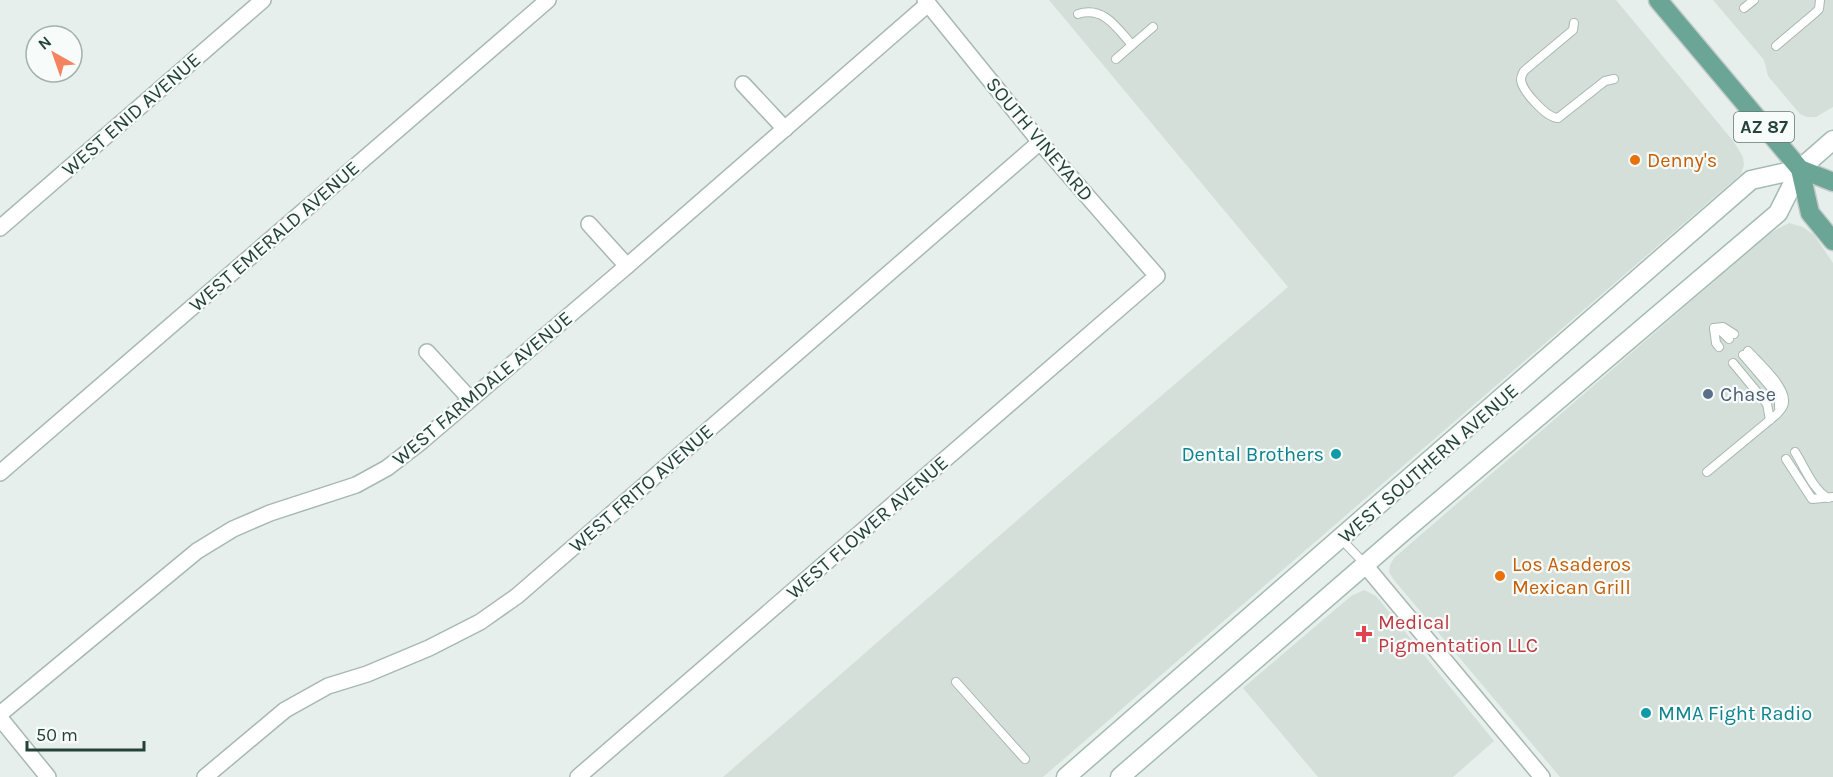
<svg xmlns="http://www.w3.org/2000/svg" width="1833" height="777" font-family="Karla,sans-serif">
<style>
.built{fill:#d4dfda}
.lines{fill:none;stroke-linecap:round;stroke-linejoin:round}
.lane-casing{stroke:#a8b8b2;stroke-width:10}
.street-casing{stroke:#a8b8b2;stroke-width:18}
.secondary-casing{stroke:#a4bbb3;stroke-width:21}
.primary-casing{stroke:#c2cac8;stroke-width:21}
.lane{stroke:#fff;stroke-width:8}
.street{stroke:#fff;stroke-width:15}
.secondary{stroke:#fff;stroke-width:18}
.primary{stroke:#6aa596;stroke-width:18}
.food-dot{fill:#e8710a;stroke:#f7fbf9;stroke-width:2}
.service-dot{fill:#5c6f8a;stroke:#f7fbf9;stroke-width:2}
.culture-dot{fill:#0f9aa8;stroke:#f7fbf9;stroke-width:2}
.health-dot{fill:#e0444e;stroke:#f7fbf9;stroke-width:2}
.labels{text-anchor:middle;stroke-width:4.5;stroke-linejoin:round;paint-order:stroke}
.shield{fill:#f7fbf9;stroke:#637a73;stroke-width:1.5}
.shield-label{font-size:18px;font-weight:bold;fill:#24423a}
.street-label{font-size:20px;fill:#24423a;stroke:#f7fbf9}
.food-label{font-size:20px;fill:#c56008;stroke:#f7fbf9;text-anchor:start}
.service-label{font-size:20px;fill:#4e5e75;stroke:#f7fbf9;text-anchor:start}
.culture-label{font-size:20px;fill:#0d838f;stroke:#f7fbf9;text-anchor:end}
.health-label{font-size:20px;fill:#be3a42;stroke:#f7fbf9;text-anchor:start}
</style>
<rect width="100%" height="100%" fill="#e6efeb"/>
<g class="built">
<polygon points="1049,0 1616,0 1734,142 1743,157 1744,165 1741,174 1043,777 723,777 1069,475 1288,287"/>
<polygon points="1713,0 1833,0 1833,107 1816,117 1807,117 1800,114 1768,76 1764,60"/>
<polygon points="1789,223 1803,227 1814,235 1833,263 1833,777 1560,777 1394,580 1389,572 1390,565 1394,558 1770,233"/>
<polygon points="1364,590 1376,596 1494,741 1453,777 1318,777 1243,688 1351,596"/>
</g>
<g class="lines">
<g class="lane-casing">
<g id="lane">
<polyline points="1744,8 1754,0"/>
<path d="M1078,14C1104,6 1117,28 1132,45L1116,59"/>
<path d="M1574,23L1573,30L1524,71C1522,75 1521,76 1521,80C1522,91 1547,118 1558,118L1605,81L1614,79"/>
<polyline points="1132,45 1153,27"/>
<polyline points="1776,46 1815,13 1819,9 1820,0"/>
<polyline points="1714,328 1723,327 1734,334"/>
<polyline points="1714,328 1716,343 1719,347"/>
<polyline points="1715,329 1722,332 1729,339"/>
<polyline points="1743,355 1779,397 1779,407"/>
<polyline points="1733,363 1767,404 1770,420"/>
<path d="M1795,452C1804,466 1813,490 1828,498"/>
<polyline points="1786,459 1812,499 1833,497"/>
<path d="M1707,472L1777,414C1780,410 1784,407 1784,402C1786,387 1758,362 1748,351"/>
<polyline points="1341,539 1365,564"/>
<polyline points="956,682 1025,759"/>
</g>
</g>
<g class="street-casing">
<g id="street">
<polyline points="743,84 785,129"/>
<polyline points="589,224 627,266"/>
<polyline points="0,228 263,0"/>
<polyline points="427,352 470,399"/>
<polyline points="0,473 548,0"/>
<polyline points="1365,565 1542,777"/>
<polyline points="0,714 197,551 233,529 270,513 356,485 387,468 422,441 627,266 928,4"/>
<polyline points="0,718 48,777"/>
<polyline points="205,777 285,710 328,686 367,674 429,648 480,622 517,596 1040,142"/>
<polyline points="578,777 1157,276 1040,142 925,0"/>
</g>
</g>
<g class="secondary-casing">
<g id="secondary">
<polyline points="1066,777 1751,180 1800,169"/>
<polyline points="1120,777 1404,531 1778,213 1800,169 1833,140"/>
</g>
</g>
<g class="primary-casing">
<g id="primary">
<polyline points="1658,0 1800,169 1810,213 1833,241"/>
<polyline points="1800,169 1833,182"/>
</g>
</g>
<use href="#lane" class="lane"/>
<use href="#street" class="street"/>
<use href="#secondary" class="secondary"/>
<use href="#primary" class="primary"/>
</g>
<g class="food-dot">
<circle cx="1635" cy="160" r="6"/>
<circle cx="1500" cy="576" r="6"/>
</g>
<circle class="service-dot" cx="1708" cy="394" r="6"/>
<g class="culture-dot">
<circle cx="1336" cy="454" r="6"/>
<circle cx="1646" cy="713" r="6"/>
</g>
<path class="health-dot" d="M1361 625h6v6h6v6h-6v6h-6v-6h-6v-6h6z"/>
<g class="labels">
<rect class="shield" x="1734" y="112" width="60" height="30" rx="4.5"/>
<g class="shield-label">
<text x="1764" y="133">AZ 87</text>
</g>
<g class="street-label">
<text transform="translate(131 114) rotate(-41)" y="7">WEST ENID AVENUE</text>
<text transform="translate(1040 139) rotate(50)" y="7">SOUTH VINEYARD</text>
<text transform="translate(274 236) rotate(-41)" y="7">WEST EMERALD AVENUE</text>
<text transform="translate(482 388) rotate(-40)" y="7">WEST FARMDALE AVENUE</text>
<text transform="translate(1428 463) rotate(-41)" y="7">WEST SOUTHERN AVENUE</text>
<text transform="translate(641 488) rotate(-41)" y="7">WEST FRITO AVENUE</text>
<text transform="translate(867 527) rotate(-41)" y="7">WEST FLOWER AVENUE</text>
</g>
<g class="food-label">
<text x="1647" y="167">Denny's</text>
<text x="1512" y="571">Los Asaderos<tspan x="1512" dy="23">Mexican Grill</tspan></text>
</g>
<g class="service-label">
<text x="1720" y="401">Chase</text>
</g>
<g class="culture-label">
<text x="1324" y="461">Dental Brothers</text>
<text x="1658" y="720" text-anchor="start">MMA Fight Radio</text>
</g>
<g class="health-label">
<text x="1378" y="629">Medical<tspan x="1378" dy="23">Pigmentation LLC</tspan></text>
</g>
</g>
<g transform="translate(54 54) rotate(320)"><circle r="28" fill="#f7fbf9" stroke="#a3b1ad" stroke-width="1.5"/>
<path d="M0-4.5L10 22L0 15L-10 22Z" fill="#f4845f"/>
<text y="-9" font-size="16" font-weight="bold" text-anchor="middle" fill="#24423a">N</text>
</g>
<path d="M27 741v9h117v-9" fill="none" stroke="#24423a" stroke-width="3"/>
<text x="36" y="741" font-size="18" fill="#24423a" stroke="#f7fbf9" stroke-width="4.5" paint-order="stroke">50 m</text>
</svg>
